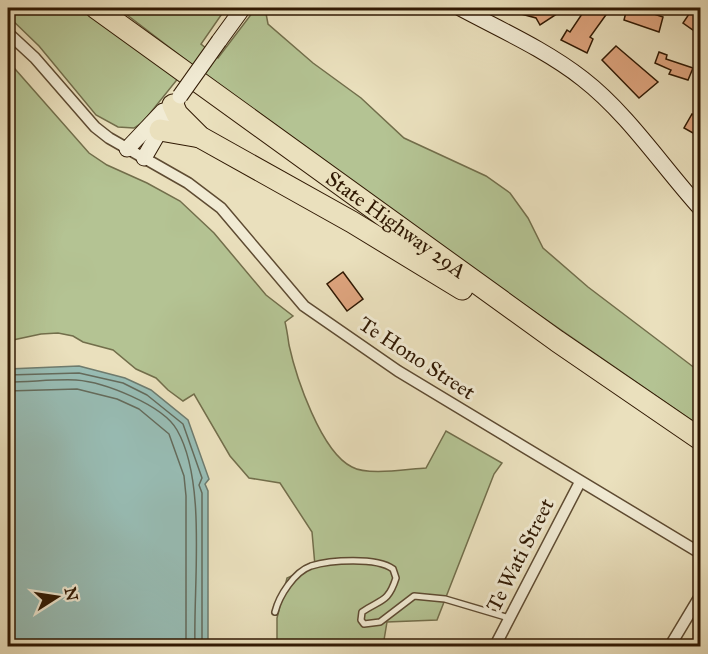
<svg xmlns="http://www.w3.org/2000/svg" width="708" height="654" font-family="'IM FELL Great Primer',serif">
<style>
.green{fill:#b4c393;stroke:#726e4b;stroke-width:1.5}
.water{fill:#98bdb5;stroke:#6e7b6e;stroke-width:1.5}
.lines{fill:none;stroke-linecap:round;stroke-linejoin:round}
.shore{stroke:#646b5c;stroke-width:1.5}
.building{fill:#dfa57f;stroke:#301903;stroke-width:1.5}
.lane-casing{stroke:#5e4b32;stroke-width:8}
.street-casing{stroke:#5e4b32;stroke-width:13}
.secondary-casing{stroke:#301903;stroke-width:17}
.highway-casing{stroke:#301903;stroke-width:23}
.lane{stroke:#f1ebd4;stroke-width:5}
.street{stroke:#f1ebd4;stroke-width:10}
.secondary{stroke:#f1ebd4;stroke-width:15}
.highway{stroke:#eae0bd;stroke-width:21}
.secondary-bridge-casing{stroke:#301903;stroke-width:17;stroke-linecap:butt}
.secondary-bridge{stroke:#f1ebd4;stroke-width:15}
.labels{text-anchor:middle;stroke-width:6;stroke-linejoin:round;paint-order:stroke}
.street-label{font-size:21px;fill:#301903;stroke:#f1ebd4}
</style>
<rect width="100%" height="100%" fill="#eae0bd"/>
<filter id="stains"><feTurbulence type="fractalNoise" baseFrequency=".00333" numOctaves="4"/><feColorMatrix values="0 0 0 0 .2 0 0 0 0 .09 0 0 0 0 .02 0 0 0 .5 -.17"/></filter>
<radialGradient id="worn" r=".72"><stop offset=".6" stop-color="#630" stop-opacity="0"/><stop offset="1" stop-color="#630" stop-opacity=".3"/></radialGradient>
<g class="green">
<polygon points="8,8 84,8 180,76 143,122 134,128 118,127 96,115 39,46 8,16"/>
<polygon points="118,8 226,8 201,44 218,58 256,8 265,8 268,24 313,63 361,98 404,138 486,176 510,193 528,218 543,248 588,287 700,372 700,426 490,281 190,63"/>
<path d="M8,61L89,153L107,165L147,183L180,201L214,233L266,295L293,316L285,322C287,330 288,338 289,345C296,377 321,452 352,467C368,476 407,469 426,468L446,431L502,463L494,474L437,620L387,622L383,646H277V618L287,578L315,566L312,532L280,483L249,478L230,456L194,394L183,401L168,390L156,378L136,369L113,350L83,342L73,336L58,333L41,334L8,341Z"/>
</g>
<polygon class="water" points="79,366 125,378 151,390 188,420 209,479 205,484 208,491 208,646 8,646 8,369"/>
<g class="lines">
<g class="shore">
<polyline points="8,375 79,373 123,383 147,395 183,424 202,478 199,485 202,493 202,646"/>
<path d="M8,382C30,382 54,379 76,380C104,382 163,405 177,430C207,482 193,585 195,646"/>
<polyline points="8,391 77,389 117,399 139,409 169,434 184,476 186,496 186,646"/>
</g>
</g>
<g class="building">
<polygon points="507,8 566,8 540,25 536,18 506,10"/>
<polygon points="586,8 600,8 608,12 590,37 593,39 587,53 561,40 567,30 570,32"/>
<polygon points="627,8 636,8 663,17 659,32 624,20"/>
<polygon points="693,8 700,13 700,35 683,23"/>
<polygon points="616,46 658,82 639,98 602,60"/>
<polygon points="659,52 667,55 666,59 693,68 688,80 669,74 671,70 655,63"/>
<polygon points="692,114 700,118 700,137 684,128"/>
<polygon points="343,272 363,299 347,311 327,284"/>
</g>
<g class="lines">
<g class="lane-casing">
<path id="lane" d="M275,612C279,596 294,572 311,566C330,560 377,557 393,569L396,578C388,603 381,599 362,612L361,620L364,624L380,622L414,596L445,599L509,618"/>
</g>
<g class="street-casing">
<g id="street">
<polyline points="8,33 35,58 95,127 109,138 188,183 221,208 304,306 398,371 700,553"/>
<polyline points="495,646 580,482"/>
<polyline points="670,646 700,596"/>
</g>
</g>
<g class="secondary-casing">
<g id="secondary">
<path d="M460,8C501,30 546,50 583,79C628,114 662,166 700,208"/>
<polyline points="219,41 243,8"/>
<polyline points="127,149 163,111"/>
<polyline points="144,158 177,101"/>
</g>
</g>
<g class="highway-casing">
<g id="highway">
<path id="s1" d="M96,8L557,341L700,439"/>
<polyline points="173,105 177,114 200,137 352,222 462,289"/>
<polyline points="160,130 200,137"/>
</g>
</g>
<use href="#lane" class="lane"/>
<use href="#street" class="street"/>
<use href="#secondary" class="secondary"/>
<use href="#highway" class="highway"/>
<g class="secondary-bridge-casing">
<polyline id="secondary-bridge" points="180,96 219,41"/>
</g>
<use href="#secondary-bridge" class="secondary-bridge"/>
</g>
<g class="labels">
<g class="street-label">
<text dy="7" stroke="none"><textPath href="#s1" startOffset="370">State Highway 29A</textPath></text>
<text transform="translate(417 358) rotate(33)" y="7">Te Hono Street</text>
<text transform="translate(520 555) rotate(-63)" y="7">Te Wati Street</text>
</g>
</g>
<rect width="708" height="654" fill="none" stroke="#eae0bd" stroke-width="30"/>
<rect x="9" y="9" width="690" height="636" fill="none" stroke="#301903" stroke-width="3"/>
<rect x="15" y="15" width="678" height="624" fill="none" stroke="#301903" stroke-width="1.5"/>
<g transform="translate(57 597) rotate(78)" stroke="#f1ebd4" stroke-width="4.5" paint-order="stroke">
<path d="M0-4.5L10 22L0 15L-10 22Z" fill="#301903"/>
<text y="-9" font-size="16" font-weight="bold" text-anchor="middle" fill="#301903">N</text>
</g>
<rect width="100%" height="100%" filter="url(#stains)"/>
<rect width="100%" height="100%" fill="url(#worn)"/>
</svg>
